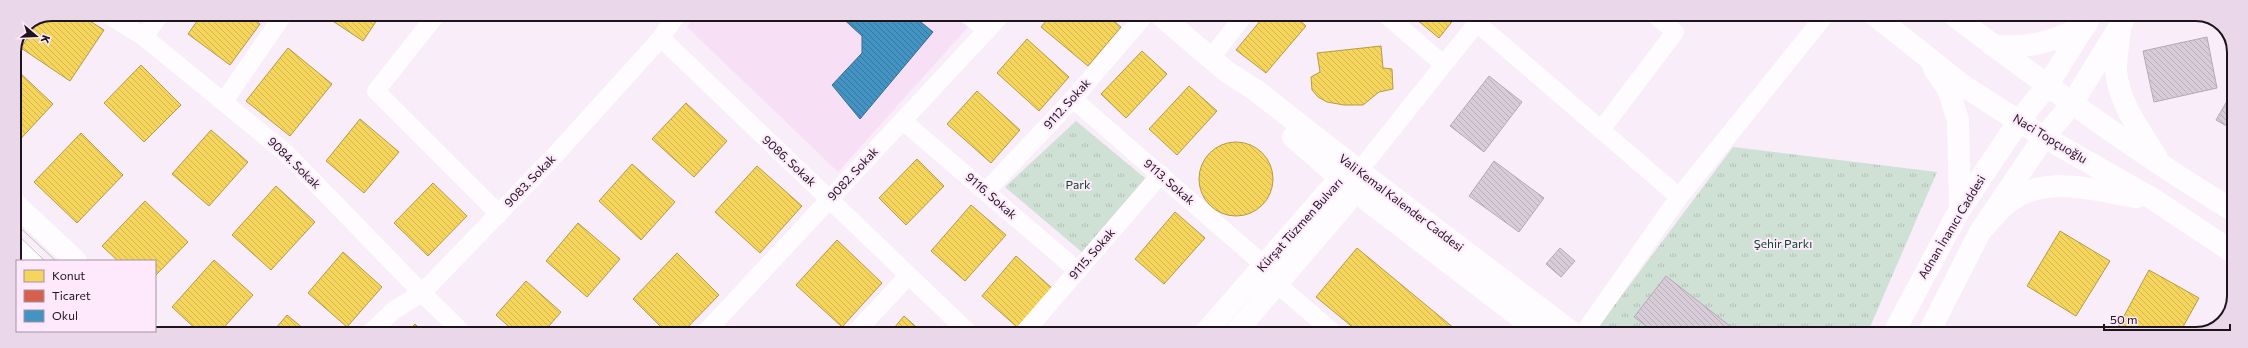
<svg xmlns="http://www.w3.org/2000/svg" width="2248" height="348" font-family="Commissioner,sans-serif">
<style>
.built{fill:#f7e0f6}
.grass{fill:url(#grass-tufts)}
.homes{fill:url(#homes-back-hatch);stroke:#b59b49}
.shops{fill:url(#shops-back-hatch);stroke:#9e493e}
.schools{fill:url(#schools-back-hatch);stroke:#386d91}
.building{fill:url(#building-back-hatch);stroke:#b4aab4}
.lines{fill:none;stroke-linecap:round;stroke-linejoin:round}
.minor{stroke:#fefcfe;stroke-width:18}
.tertiary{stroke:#fefcfe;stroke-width:22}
.secondary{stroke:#fefcfe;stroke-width:22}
.primary{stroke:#fefcfe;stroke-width:22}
.tram{stroke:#c1bec1;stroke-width:1}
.labels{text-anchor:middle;stroke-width:4;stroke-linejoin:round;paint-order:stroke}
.street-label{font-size:12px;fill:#1d141c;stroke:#fde8fc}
.park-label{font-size:12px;fill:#0a4928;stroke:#fde8fc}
.rim{fill:none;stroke:#1d141c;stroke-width:2}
</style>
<defs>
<pattern id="grass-tufts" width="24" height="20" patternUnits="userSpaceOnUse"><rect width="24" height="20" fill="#cfe0d5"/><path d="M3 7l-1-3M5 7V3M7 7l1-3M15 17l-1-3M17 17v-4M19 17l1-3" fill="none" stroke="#b1bfb6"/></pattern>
<pattern id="homes-back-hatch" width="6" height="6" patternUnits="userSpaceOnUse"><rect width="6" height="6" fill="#f6d55c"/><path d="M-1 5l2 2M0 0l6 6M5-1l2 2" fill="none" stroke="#d2b64f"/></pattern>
<pattern id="shops-back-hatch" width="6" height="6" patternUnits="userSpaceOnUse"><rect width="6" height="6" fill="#d6604d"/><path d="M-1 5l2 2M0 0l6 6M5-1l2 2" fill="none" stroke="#ad4e3f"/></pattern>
<pattern id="schools-back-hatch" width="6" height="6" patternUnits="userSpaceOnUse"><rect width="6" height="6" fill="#4393c3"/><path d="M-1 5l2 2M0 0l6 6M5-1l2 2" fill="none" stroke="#37779e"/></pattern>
<pattern id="building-back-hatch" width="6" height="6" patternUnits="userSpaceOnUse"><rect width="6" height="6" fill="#d9ccd9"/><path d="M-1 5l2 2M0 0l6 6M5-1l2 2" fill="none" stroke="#baaeba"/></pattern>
</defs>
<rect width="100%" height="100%" fill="#f8edf8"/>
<polygon class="built" points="697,14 951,14 968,27 838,172 687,27"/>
<g class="grass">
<polygon points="1076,121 1146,179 1083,253 1005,187"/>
<polygon points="1733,147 1937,172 1867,334 1593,334"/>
</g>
<g class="homes">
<polygon points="52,14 79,14 104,30 70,81 21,48 40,19"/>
<polygon points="202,14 247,14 260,24 230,65 188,34"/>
<polygon points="322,14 381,14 363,41"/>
<polygon points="1052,14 1105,14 1121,27 1088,66 1041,27"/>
<polygon points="1266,14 1293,14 1306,26 1266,73 1236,50"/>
<polygon points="1410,14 1458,14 1439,38"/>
<polygon points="1027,39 1069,77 1039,111 997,73"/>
<polygon points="1381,46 1383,68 1392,69 1393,89 1379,92 1363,105 1344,105 1327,102 1318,97 1312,90 1311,77 1320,72 1317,53"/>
<polygon points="288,48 332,84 290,136 246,101"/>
<polygon points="1142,51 1167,74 1126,118 1101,94"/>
<polygon points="141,65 181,105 144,142 104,103"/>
<polygon points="18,71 53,104 14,146 14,75"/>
<polygon points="1189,86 1217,111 1177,155 1149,129"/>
<polygon points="977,91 1020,130 991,163 947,124"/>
<polygon points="686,103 727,141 694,177 652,139"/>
<polygon points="360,119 399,152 364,193 326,161"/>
<polygon points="211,130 248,162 209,206 172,174"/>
<polygon points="81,133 123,175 77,223 34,182"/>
<circle cx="1236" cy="179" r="37"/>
<polygon points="917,159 944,186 906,225 879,198"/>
<polygon points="632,164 675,202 641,240 599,201"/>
<polygon points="757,166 802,206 760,253 715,212"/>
<polygon points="433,183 467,216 428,256 394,223"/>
<polygon points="276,186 315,222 271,270 232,235"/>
<polygon points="145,201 188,242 155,276 155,261 118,261 102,246"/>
<polygon points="971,205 1006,235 965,281 931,251"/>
<polygon points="1175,212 1205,238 1164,284 1135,259"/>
<polygon points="578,223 620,259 587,297 546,261"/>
<polygon points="2060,231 2110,261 2076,316 2027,286"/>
<polygon points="837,240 882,283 842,327 796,285"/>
<polygon points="1357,248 1461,334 1361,334 1316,297"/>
<polygon points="343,252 382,287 347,327 308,293"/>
<polygon points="677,253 719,295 681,334 668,334 633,299"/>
<polygon points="1016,256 1052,288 1018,328 982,296"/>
<polygon points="214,260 253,295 218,334 201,334 172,307"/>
<polygon points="2149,270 2199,298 2179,334 2131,334 2118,327"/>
<polygon points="526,281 561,312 542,334 517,334 496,315"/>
<polygon points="2226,308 2229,310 2221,325 2215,327"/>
<polygon points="287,315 310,334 271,334"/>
<polygon points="904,316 924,334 889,334"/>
<polygon points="415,324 425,334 405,334"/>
</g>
<polygon class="shops" points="1103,328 1110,334 1098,334"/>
<polygon class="schools" points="838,14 911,14 933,32 860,119 832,85 862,53 862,36"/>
<g class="building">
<polygon points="2207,37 2217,88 2154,102 2143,51"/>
<polygon points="1489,76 1522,102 1484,152 1450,126"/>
<polygon points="2234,89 2234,130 2216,120"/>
<polygon points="1494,161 1544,198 1519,232 1469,196"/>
<polygon points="1560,248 1575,261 1561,277 1546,264"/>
<polygon points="1666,276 1735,330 1732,334 1657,334 1634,317"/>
</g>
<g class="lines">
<g class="minor">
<polyline points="107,14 144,37 287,154 422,293 464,334"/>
<polyline points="437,14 376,91 499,214"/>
<polyline points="967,14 987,31"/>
<polyline points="1385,14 1443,64"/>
<polyline points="1477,23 1679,197"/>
<polyline points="144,37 160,14"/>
<polyline points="661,38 970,334"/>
<polyline points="1211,58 1245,14"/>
<polyline points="1073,99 1264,265"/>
<polyline points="224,101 284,14"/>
<polyline points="903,121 1078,271"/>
<polyline points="1601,130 1675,32 1654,14"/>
<polyline points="1359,171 1484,14"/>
<polyline points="986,191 1073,99 1146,14"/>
<polyline points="1277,284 1335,334"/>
<polyline points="14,296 17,293"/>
<polyline points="369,334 394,310 422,293 557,153 661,38 677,14"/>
<polyline points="704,334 1002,14"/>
<polyline points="854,334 908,276"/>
<polyline points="1023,334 1161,174"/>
<polyline points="1583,334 1679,197 1826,14"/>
</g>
<g class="tertiary">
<polyline points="1159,14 1227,72 1254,89 1359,171 1574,334"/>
<polyline points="2047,86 2092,14"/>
<polyline points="2072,104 2127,14"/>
<polyline points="1293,137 1355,191 1542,334"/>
<polyline points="1204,334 1340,178 1359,171 1355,191 1346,203 1234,334"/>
</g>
<g class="secondary">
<polyline points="14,203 76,261"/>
<polyline points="14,245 31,261"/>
<polyline points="106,331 109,334"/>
<polyline points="150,331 153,334"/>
<polyline points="1893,334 1960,209 2019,121 2047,86"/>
<polyline points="1928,334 1980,232 2044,137 2072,104"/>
</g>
<g class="primary">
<polyline points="1873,14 1965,87 2044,137 2153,199 2234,253"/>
<path d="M1952,14C2043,83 2136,152 2234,211"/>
<path d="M2121,24C2119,39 2116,54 2116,70C2118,102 2141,132 2157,158"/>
<path d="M1992,45C2026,50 2056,41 2086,25"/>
<polyline points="1934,69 1948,89 1958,120 1960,209"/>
<path d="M1980,232C1988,223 1996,213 2005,205C2043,172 2094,191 2137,197"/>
</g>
<g class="tram">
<polyline points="14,222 56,261"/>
<polyline points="14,231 45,261"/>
<polyline points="119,331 122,334"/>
<polyline points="130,331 133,334"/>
</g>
</g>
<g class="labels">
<g class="street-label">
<text transform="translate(1067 104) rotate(-48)" y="4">9112. Sokak</text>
<text transform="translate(2050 139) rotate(31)" y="4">Naci Topçuoğlu</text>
<text transform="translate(789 161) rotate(43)" y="4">9086. Sokak</text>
<text transform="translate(294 163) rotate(44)" y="4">9084. Sokak</text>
<text transform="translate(853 174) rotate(-47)" y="4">9082. Sokak</text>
<text transform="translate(530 181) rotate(-46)" y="4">9083. Sokak</text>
<text transform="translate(1169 182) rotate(41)" y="4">9113. Sokak</text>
<text transform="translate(991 196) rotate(41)" y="4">9116. Sokak</text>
<text transform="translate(1401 203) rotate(37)" y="4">Vali Kemal Kalender Caddesi</text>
<text transform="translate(1300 225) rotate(-48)" y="4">Kürşat Tüzmen Bulvarı</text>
<text transform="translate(1952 227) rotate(-59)" y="4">Adnan İnanıcı Caddesi</text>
<text transform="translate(1092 254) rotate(-49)" y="4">9115. Sokak</text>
</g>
<g class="park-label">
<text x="1078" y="189">Park</text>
<text x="1783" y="248">Şehir Parkı</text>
</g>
</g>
<path d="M0 0H2248V348H0ZM52 21H2196A31 31 0 0 1 2227 52V296A31 31 0 0 1 2196 327H52A31 31 0 0 1 21 296V52A31 31 0 0 1 52 21Z" fill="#ebd7ea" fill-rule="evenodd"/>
<path class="rim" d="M52 21H2196A31 31 0 0 1 2227 52V296A31 31 0 0 1 2196 327H52A31 31 0 0 1 21 296V52A31 31 0 0 1 52 21Z"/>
<rect x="16" y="260" width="140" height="72" fill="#fde8fc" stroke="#a393a2"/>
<rect x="24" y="270" width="20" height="12" fill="#f6d55c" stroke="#a393a2"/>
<text x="52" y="280" font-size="12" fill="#1d141c">Konut</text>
<rect x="24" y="290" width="20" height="12" fill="#d6604d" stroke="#a393a2"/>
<text x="52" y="300" font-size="12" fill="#1d141c">Ticaret</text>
<rect x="24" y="310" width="20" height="12" fill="#4393c3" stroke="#a393a2"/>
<text x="52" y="320" font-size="12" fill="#1d141c">Okul</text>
<g transform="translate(36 36) rotate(109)" stroke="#fde8fc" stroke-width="3" paint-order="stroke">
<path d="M0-3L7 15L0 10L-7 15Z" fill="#1d141c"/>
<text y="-6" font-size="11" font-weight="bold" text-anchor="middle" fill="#1d141c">K</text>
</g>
<path d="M2104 324v6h126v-6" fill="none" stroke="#1d141c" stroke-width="2"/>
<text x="2110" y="324" font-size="12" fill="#1d141c" stroke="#fde8fc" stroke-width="3" paint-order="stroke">50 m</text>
</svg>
